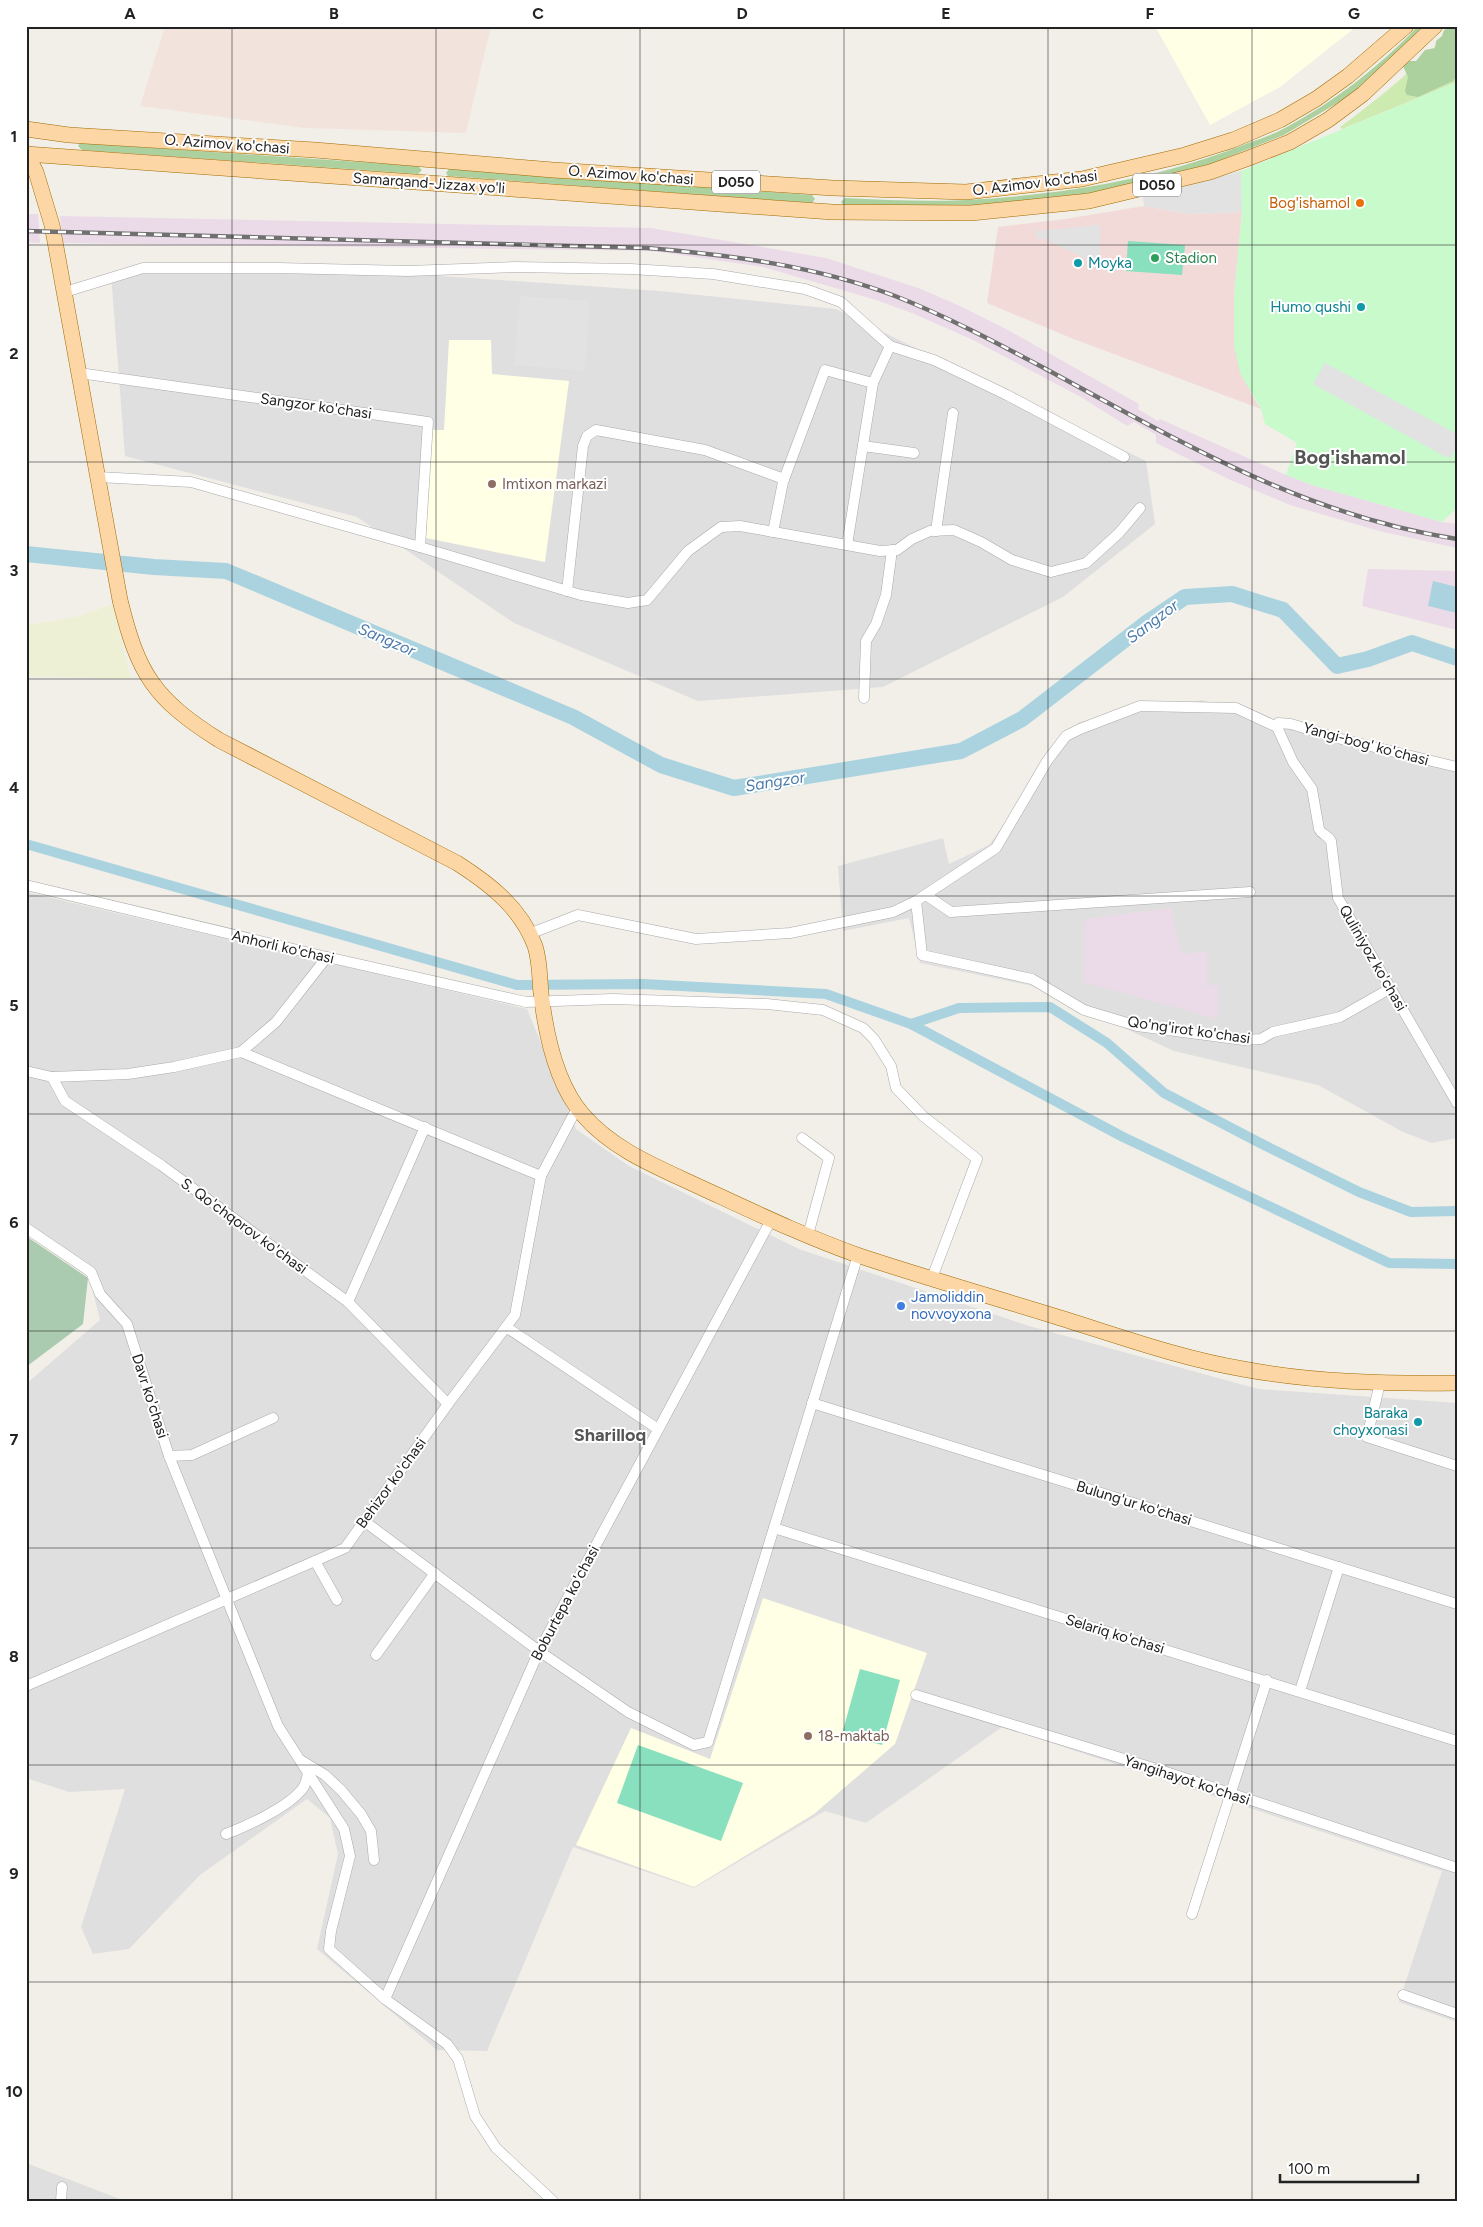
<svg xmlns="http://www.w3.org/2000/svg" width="1483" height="2227" font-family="Figtree,sans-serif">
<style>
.residential{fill:#e0dfdf}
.commercial{fill:#f2dad9}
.industrial{fill:#ebdbe8}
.education{fill:#ffffe5}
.military{fill:#f3e3dd}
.farmland{fill:#eef0d5}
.grass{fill:#cdebb0}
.forest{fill:#add19e}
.cemetery{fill:#aacbaf}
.park{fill:#c8facc}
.pitch{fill:#88e0be}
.parking{fill:#e2e2e2}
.water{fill:#aad3df}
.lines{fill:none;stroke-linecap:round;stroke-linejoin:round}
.canal{stroke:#aad3df;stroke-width:10}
.river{stroke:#aad3df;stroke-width:16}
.street-casing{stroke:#a9a9a9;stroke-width:11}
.primary-casing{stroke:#a06b00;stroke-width:16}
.street{stroke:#fff;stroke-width:10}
.primary{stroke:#fcd6a4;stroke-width:15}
.rail-casing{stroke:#707070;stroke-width:4.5}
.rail{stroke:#fff;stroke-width:2.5;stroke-dasharray:8;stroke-linecap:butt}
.grid{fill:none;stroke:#222;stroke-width:1;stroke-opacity:0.55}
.food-dot{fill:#e8710a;stroke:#fff;stroke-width:2}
.leisure-dot{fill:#2e9e5b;stroke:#fff;stroke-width:2}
.culture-dot{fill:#0f9aa8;stroke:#fff;stroke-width:2}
.education-dot{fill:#8d6e63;stroke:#fff;stroke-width:2}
.shop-dot{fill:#3f7fe0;stroke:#fff;stroke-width:2}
.labels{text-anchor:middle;stroke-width:4;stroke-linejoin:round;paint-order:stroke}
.shield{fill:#fff;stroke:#646464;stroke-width:1}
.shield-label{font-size:14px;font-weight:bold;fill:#222}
.street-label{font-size:15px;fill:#222;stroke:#fff}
.food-label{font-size:15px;fill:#c56008;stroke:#fff;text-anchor:end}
.leisure-label{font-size:15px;fill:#27864d;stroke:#fff;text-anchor:start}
.culture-label{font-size:15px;fill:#0d838f;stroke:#fff;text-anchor:end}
.education-label{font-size:15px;fill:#785e54;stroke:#fff;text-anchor:start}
.shop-label{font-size:15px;fill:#366cbe;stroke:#fff;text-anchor:start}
.water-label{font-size:16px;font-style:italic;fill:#4a7aab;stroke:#fff}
.quarter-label{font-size:18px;font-weight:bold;fill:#555;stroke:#fff}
.district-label{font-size:20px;font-weight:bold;fill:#555;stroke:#fff}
.neatline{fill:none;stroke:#222;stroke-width:2}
.grid-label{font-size:16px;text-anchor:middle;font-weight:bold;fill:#222}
</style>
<rect width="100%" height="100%" fill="#f2efe9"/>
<g class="residential">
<polygon points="111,274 412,274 660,291 836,309 1146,461 1155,524 1063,597 883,687 698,701 514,623 357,517 125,456"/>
<polygon points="1202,700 1291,729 1457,766 1457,1138 1432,1143 1403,1132 1318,1085 1174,1051 1033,986 920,963 909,918 843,931 838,866 943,838 949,864 989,845 1079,722"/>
<polygon points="26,892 527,1009 576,1129 629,1166 799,1249 1029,1326 1258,1389 1457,1403 1457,2022 1399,2002 1442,1871 1002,1727 866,1823 825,1811 694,1888 573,1847 487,2051 437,2050 317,1949 338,1854 330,1818 307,1799 200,1875 129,1949 93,1954 81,1927 125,1789 69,1792 26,1778 26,1384 100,1320 89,1276 26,1233"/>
<polygon points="26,2163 125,2201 26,2201"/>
</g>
<polygon class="commercial" points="1144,206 1190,214 1242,212 1234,296 1251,394 1261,409 1071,338 987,303 998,227 1065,219"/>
<g class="industrial">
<polygon points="26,214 38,214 40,243 26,242"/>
<polygon points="60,216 651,228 826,258 921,289 960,306 1008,330 1139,404 1138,409 1158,421 1160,419 1286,475 1312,485 1442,522 1457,524 1457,548 1379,531 1290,505 1226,478 1156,443 1156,435 1134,422 1127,426 1081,397 973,340 912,313 876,300 763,267 653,251 63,243"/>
<polygon points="1368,569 1457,571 1457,630 1362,606"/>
<polygon points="1171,908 1181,954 1207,951 1207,985 1218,985 1218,1019 1083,982 1085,919"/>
</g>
<g class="education">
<polygon points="1155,26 1357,26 1280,87 1210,125"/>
<polygon points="449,340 491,340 492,374 569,381 545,562 426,538 431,430 444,430"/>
<polygon points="763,1598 927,1653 895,1744 814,1814 694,1887 576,1845 631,1728 710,1759"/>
</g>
<polygon class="military" points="165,26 491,26 466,133 304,128 140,106"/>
<polygon class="farmland" points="112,604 131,679 26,676 26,625 77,617"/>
<path class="grass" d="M1454,26H1457V82L1342,129L1340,127C1381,97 1420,65 1454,26Z"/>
<g class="forest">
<path d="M1418,26H1427L1374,78L1339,102L1284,135L1195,170L1087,194L968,208L845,206L841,202L845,198C885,200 926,202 966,200C1061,195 1160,179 1248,143C1259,139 1272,135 1283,129C1333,103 1379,67 1418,26Z"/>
<polygon points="1454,26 1457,26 1457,76 1453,81 1418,97 1407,95 1405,91 1408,77 1403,66 1407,61 1416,61 1425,50 1435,48 1436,41 1442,36 1444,30"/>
<polygon points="80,143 418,166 422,170 418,174 82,150 78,146"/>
<polygon points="449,169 812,195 815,199 812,203 448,176 446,173"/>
</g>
<polygon class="cemetery" points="26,1236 88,1278 83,1324 26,1367"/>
<polygon class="park" points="1457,82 1457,508 1442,522 1312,485 1286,475 1297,443 1265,424 1261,409 1240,373 1234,345 1234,296 1242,212 1241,171"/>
<g class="pitch">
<polygon points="1128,241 1185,245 1182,275 1126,271"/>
<polygon points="860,1669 900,1680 882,1745 842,1734"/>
<polygon points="638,1745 743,1783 721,1841 617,1803"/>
</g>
<g class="parking">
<polygon points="1241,171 1242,212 1190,214 1144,206 1143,198"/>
<polygon points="1100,225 1100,266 1045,239 1037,239 1036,231"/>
<polygon points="520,296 590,301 585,371 514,365"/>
<polygon points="1325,363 1457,434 1457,446 1450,458 1444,456 1313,384"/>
</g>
<polygon class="water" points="1433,581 1457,587 1457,613 1428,606"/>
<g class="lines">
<g class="canal">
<polyline points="26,844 517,985 643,984 826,994 911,1024 1123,1137 1389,1263 1457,1264"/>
<polyline points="911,1024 959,1008 1050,1007 1107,1043 1164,1093 1262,1144 1359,1192 1411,1212 1457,1211"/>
</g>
<polyline class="river" points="26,554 154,567 226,571 573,717 661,765 734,788 961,751 1022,719 1145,624 1185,597 1232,594 1283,610 1337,666 1368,659 1412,643 1457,658"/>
<g class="street-casing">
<g id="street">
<polyline points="65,292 143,268 278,268 408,271 515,267 631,269 713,274 805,289 841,302 890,346 934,360 1007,395 1124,457"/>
<polyline points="79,373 428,422 420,547 581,595 628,603 647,600 688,551 721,527 740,526 880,551 897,550 912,539 930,531 954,530 981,542 1012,560 1051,572 1086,563 1119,533 1140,508"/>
<polyline points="873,383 890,346"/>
<polyline points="863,446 914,453"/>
<polyline points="98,477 191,482 420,547"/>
<polyline points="936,531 953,413"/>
<polyline points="773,532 783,482 825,370 873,383 847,545"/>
<polyline points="567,591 583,446 587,436 596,430 705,450 784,479"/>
<polyline points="864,698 866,641 876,624 886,595 892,550"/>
<path d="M1277,727L1293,762L1312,789L1319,829C1322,835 1328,835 1331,841L1338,898L1457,1103"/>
<polyline points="1277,727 1278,723 1291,724 1337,738 1457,767"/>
<polyline points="26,885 327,957 526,1002 613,999 767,1004 823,1010 863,1028 874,1039 891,1066 896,1088 923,1116 977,1159 932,1278"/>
<polyline points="926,895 951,912 1250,892"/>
<polyline points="916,901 922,955 1032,979 1084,1010 1137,1026 1244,1040 1261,1039 1273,1032 1340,1017 1391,988"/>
<polyline points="529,934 578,915 696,939 790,933 893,912 916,901 996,848 1047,761 1066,736 1080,729 1140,706 1236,708 1277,727"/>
<polyline points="241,1052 541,1176"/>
<polyline points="26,1071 52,1077 65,1101 161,1165 348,1302 448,1404"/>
<polyline points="52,1077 128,1074 174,1067 241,1052 276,1022 327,957"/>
<polyline points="802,1138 829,1158 808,1235"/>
<polyline points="26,1228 91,1272 100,1294 127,1324 169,1456 278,1726 344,1829 350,1856 331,1931 329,1949 385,1999 447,2044 458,2059 475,2116 496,2148 553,2201"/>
<polyline points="348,1302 425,1127"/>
<polyline points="506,1327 658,1429"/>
<polyline points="1380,1383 1367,1437 1457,1466"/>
<polyline points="812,1403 1457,1604"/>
<polyline points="169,1456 192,1455 273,1418"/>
<polyline points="364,1521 539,1651 628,1712 694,1745 708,1742 858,1255"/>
<polyline points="774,1528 1457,1741"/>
<polyline points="315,1561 337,1600"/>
<polyline points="376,1655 435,1573"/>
<polyline points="26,1686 345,1548 448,1404 515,1315 541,1176 577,1108"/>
<polyline points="1300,1691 1339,1567"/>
<polyline points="916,1695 1163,1771 1457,1868"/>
<polyline points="302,1761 325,1775 341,1790 361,1814 371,1831 374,1860"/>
<path d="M226,1834C247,1826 289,1807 303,1788C306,1784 307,1778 308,1773"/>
<polyline points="1192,1914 1267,1680"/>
<polyline points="1403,1995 1457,2014"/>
<polyline points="385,1999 539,1651 771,1220"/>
<polyline points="61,2201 62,2187"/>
</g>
</g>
<g class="primary-casing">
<g id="primary">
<polyline points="26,129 69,135 315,150 553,170 833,188 966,192 1082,179 1185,155 1233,140 1280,120 1316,99 1348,76 1406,26"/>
<path d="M26,153L36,172L52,225L120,600C138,674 154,699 219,740L457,863C490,884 521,908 535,946C541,964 539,983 542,1001C547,1040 557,1085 583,1115C614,1151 660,1168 702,1188C754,1212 806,1237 860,1256C924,1277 989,1296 1054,1316C1116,1335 1178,1358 1243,1369C1313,1382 1385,1384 1457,1383"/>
<polyline points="26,154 832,212 971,213 1089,201 1210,172 1249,158 1290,142 1328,120 1363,94 1435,26"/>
</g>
</g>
<use href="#street" class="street"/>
<use href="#primary" class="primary"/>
<g class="rail-casing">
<path id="rail" d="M26,231L647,248C731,255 816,266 895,296C946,316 995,342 1044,368C1179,441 1302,515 1457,539"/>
</g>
<use href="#rail" class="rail"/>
</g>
<path class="grid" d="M232,26V2201M436,26V2201M640,26V2201M844,26V2201M1048,26V2201M1252,26V2201M26,245H1457M26,462H1457M26,679H1457M26,896H1457M26,1114H1457M26,1331H1457M26,1548H1457M26,1765H1457M26,1982H1457"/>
<circle class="food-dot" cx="1360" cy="203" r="5"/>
<circle class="leisure-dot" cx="1155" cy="258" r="5"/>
<g class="culture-dot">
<circle cx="1078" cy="263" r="5"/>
<circle cx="1361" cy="307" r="5"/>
<circle cx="1418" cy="1422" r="5"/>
</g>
<g class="education-dot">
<circle cx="492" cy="484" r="5"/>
<circle cx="808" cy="1736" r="5"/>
</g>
<circle class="shop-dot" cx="901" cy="1306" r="5"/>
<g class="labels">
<g class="shield">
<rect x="712" y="170.5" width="48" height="23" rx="4"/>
<rect x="1133" y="173.5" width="48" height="23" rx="4"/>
</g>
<g class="shield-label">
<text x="736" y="187">D050</text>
<text x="1157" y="190">D050</text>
</g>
<g class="street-label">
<text transform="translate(227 144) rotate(4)" y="5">O. Azimov ko'chasi</text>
<text transform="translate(631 175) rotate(4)" y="5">O. Azimov ko'chasi</text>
<text transform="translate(429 183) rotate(4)" y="5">Samarqand-Jizzax yo'li</text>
<text transform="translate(1035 183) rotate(-7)" y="5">O. Azimov ko'chasi</text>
<text transform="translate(316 406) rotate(8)" y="5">Sangzor ko'chasi</text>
<text transform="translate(1366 744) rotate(15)" y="5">Yangi-bog' ko'chasi</text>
<text transform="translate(283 947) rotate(13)" y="5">Anhorli ko'chasi</text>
<text transform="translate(1373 958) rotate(60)" y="5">Quliniyoz ko'chasi</text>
<text transform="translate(1189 1030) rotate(8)" y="5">Qo'ng'irot ko'chasi</text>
<text transform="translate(244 1226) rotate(36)" y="5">S. Qo'chqorov ko'chasi</text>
<text transform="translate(150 1396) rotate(72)" y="5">Davr ko'chasi</text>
<text transform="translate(391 1483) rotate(-54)" y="5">Behizor ko'chasi</text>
<text transform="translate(1134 1503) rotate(17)" y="5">Bulung'ur ko'chasi</text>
<text transform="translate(565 1603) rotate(-62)" y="5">Boburtepa ko'chasi</text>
<text transform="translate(1115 1634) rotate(17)" y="5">Selariq ko'chasi</text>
<text transform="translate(1187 1780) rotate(18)" y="5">Yangihayot ko'chasi</text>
</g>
<g class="food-label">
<text x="1350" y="208">Bog'ishamol</text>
</g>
<g class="leisure-label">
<text x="1165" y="263">Stadion</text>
</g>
<g class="culture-label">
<text x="1088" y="268" text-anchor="start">Moyka</text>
<text x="1351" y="312">Humo qushi</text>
<text x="1408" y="1418">Baraka<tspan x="1408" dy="17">choyxonasi</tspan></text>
</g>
<g class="education-label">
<text x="502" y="489">Imtixon markazi</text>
<text x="818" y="1741">18-maktab</text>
</g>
<g class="shop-label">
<text x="911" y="1302">Jamoliddin<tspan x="911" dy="17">novvoyxona</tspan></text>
</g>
<g class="water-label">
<text transform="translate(1152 621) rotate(-37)" y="6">Sangzor</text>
<text transform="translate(387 639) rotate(23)" y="6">Sangzor</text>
<text transform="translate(775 781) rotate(-9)" y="6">Sangzor</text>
</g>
<g class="quarter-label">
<text x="610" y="1441">Sharilloq</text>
</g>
<g class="district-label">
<text x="1350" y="464">Bog'ishamol</text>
</g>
</g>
<rect width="1483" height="2227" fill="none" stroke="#ffffff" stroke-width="55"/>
<path d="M1280 2174v8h138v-8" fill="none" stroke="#222222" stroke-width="2.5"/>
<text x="1288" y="2174" font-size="15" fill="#222222" stroke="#ffffff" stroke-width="4" paint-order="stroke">100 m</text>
<rect x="28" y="28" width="1428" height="2172" class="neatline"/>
<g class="grid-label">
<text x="130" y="19">A</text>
<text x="334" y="19">B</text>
<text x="538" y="19">C</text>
<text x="742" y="19">D</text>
<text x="946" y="19">E</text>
<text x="1150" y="19">F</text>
<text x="1354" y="19">G</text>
<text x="14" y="142">1</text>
<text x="14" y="359">2</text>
<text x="14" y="576">3</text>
<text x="14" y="793">4</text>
<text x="14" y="1011">5</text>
<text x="14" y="1228">6</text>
<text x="14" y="1445">7</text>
<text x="14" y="1662">8</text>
<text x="14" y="1879">9</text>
<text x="14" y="2097">10</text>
</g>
</svg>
